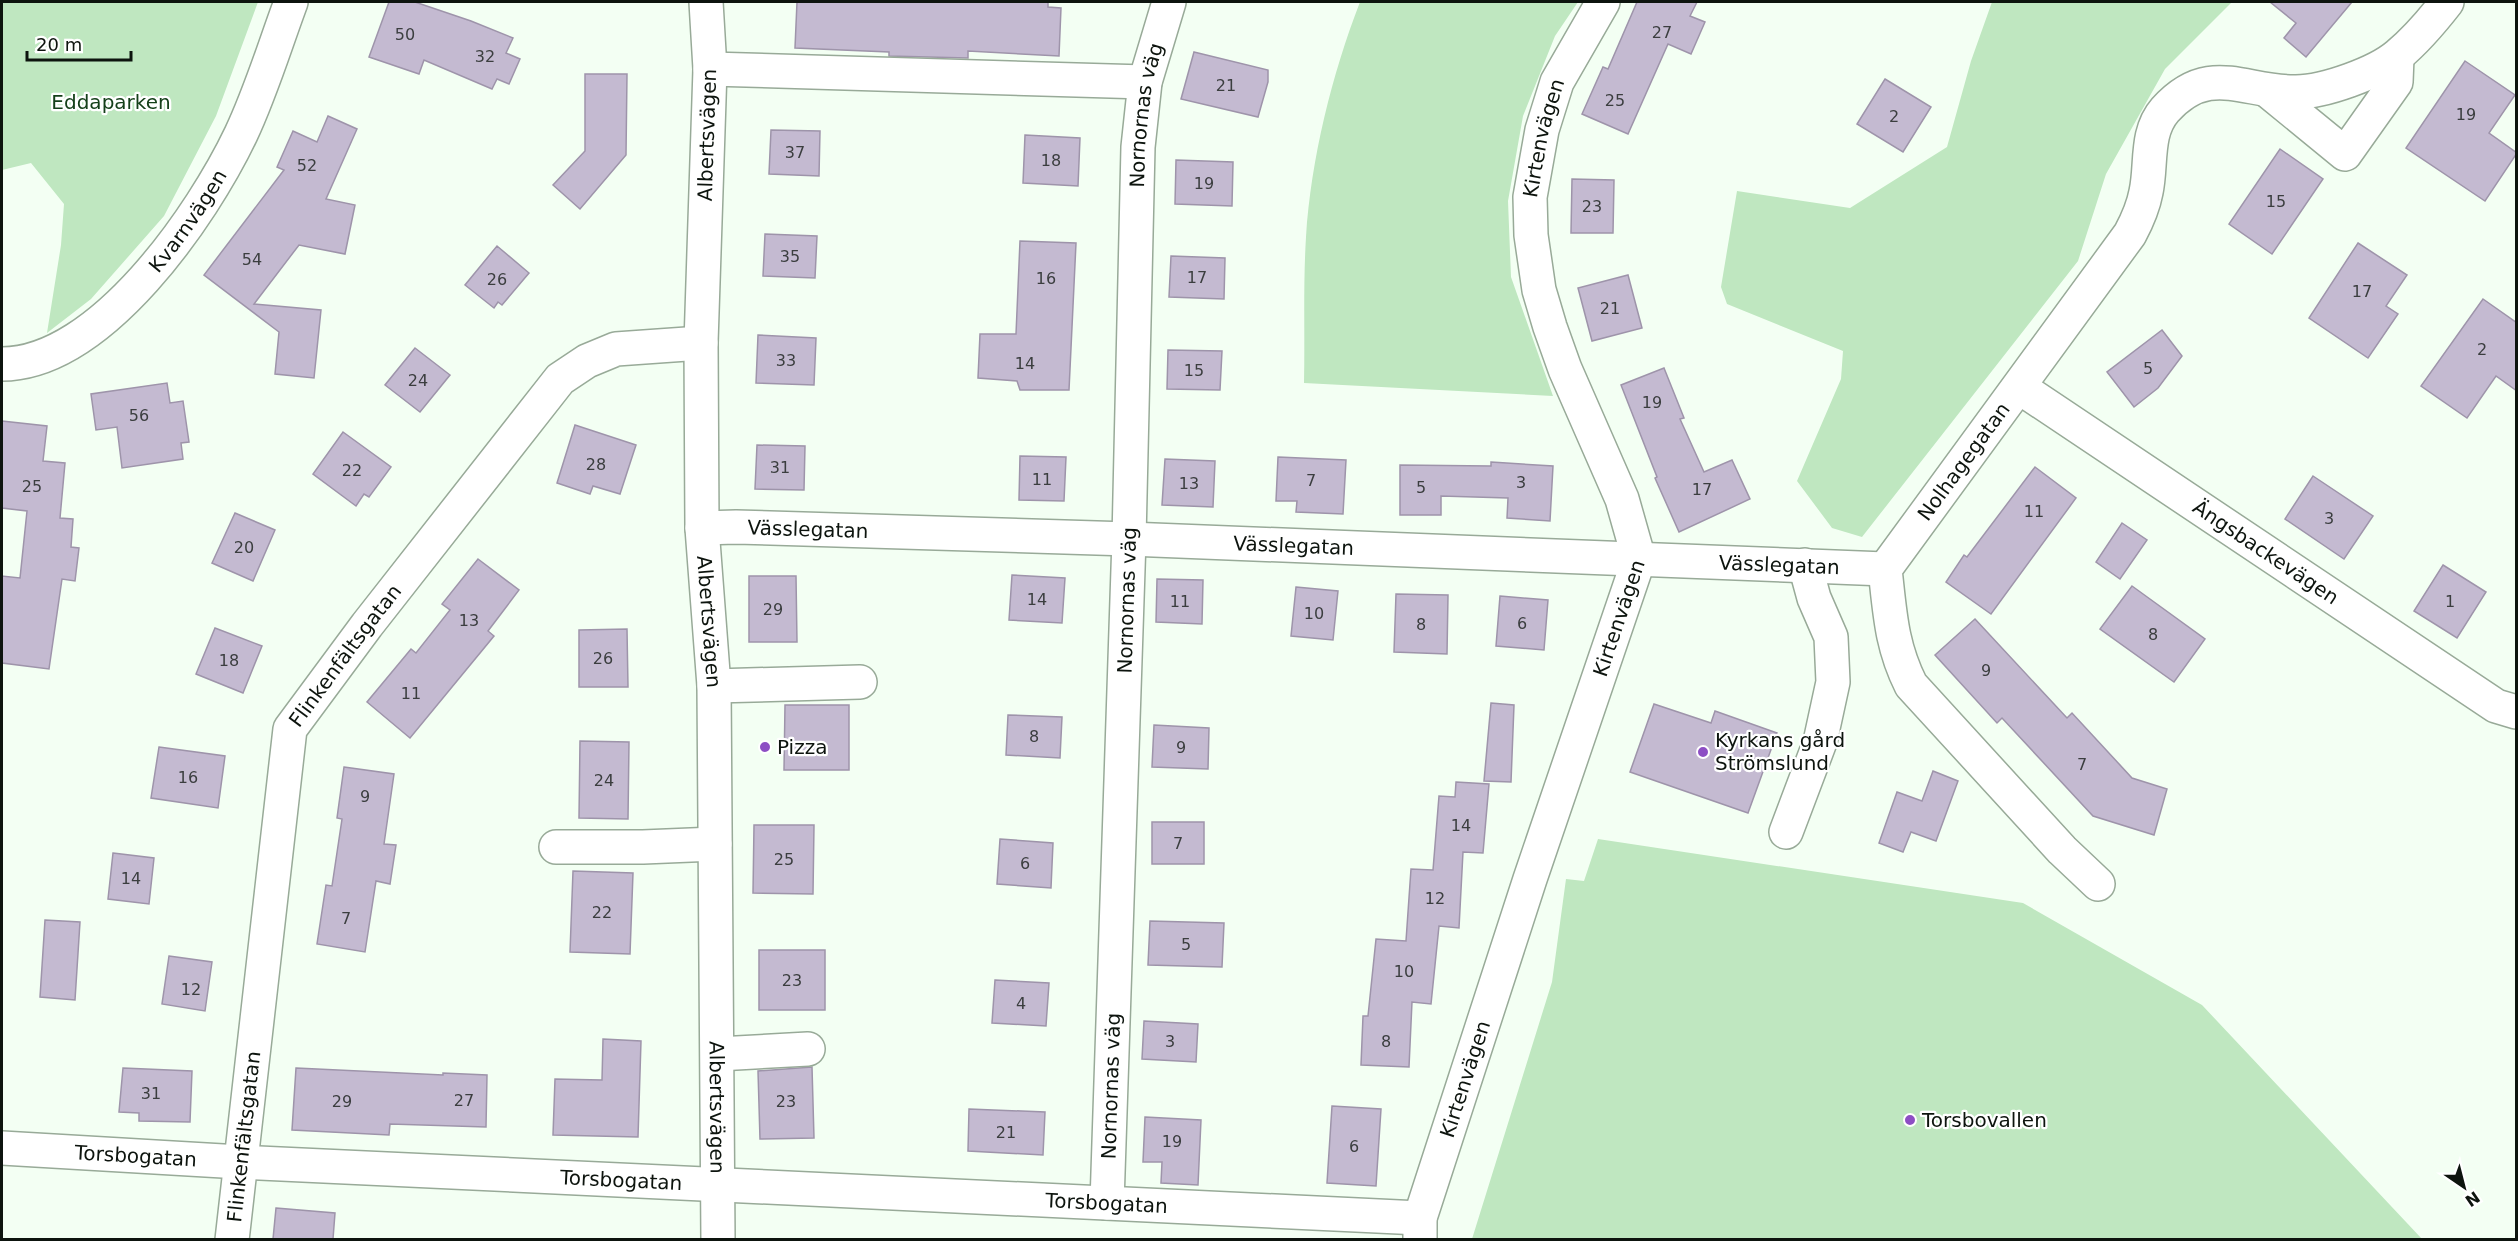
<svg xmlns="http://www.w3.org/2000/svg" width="2518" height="1241" font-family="'DejaVu Sans',sans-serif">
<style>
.green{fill:#bfe7c0}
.building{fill:#c4bad1;stroke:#9e94aa;stroke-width:1.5}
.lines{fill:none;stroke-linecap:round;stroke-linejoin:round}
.minor-casing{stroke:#98aa98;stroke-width:36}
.minor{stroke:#fff;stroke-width:33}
.poi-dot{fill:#8d4ec4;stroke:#fff;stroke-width:2}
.labels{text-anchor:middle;stroke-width:4.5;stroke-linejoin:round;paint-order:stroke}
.number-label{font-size:16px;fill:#3b3e3f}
.park-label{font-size:20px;fill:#15401a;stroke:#fff}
.street-label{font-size:20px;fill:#0d140e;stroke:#fff}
.poi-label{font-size:20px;fill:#0d140e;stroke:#fff;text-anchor:start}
</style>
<rect width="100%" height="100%" fill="#f3fff3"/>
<g class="green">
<polygon points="2,2 258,2 216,116 164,216 91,299 47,333 61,245 64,204 31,163 2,170"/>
<path d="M1360,2H1578L1555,36L1523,116L1508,201L1511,277L1553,396L1304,383C1305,335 1303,286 1306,237C1311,159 1332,74 1360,2Z"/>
<polygon points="1992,2 2232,2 2165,69 2106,174 2078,261 1862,537 1832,528 1797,481 1841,379 1843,351 1727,304 1721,287 1737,191 1850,208 1947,147 1971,61"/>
<polygon points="1598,839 2023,903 2202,1005 2422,1239 1472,1239 1552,982 1566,879 1584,881"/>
</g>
<g class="building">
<polygon points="389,2 415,2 471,21 513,38 506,53 520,59 509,84 497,79 492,89 424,60 419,74 369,57"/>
<polygon points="797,2 1048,2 1048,7 1061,8 1059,56 968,51 968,58 889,56 889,52 795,48"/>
<polygon points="1637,2 1697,2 1690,16 1705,22 1691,54 1668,44 1628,134 1582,114 1603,67 1608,69"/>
<polygon points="2270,2 2352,2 2306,57 2284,38 2296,23"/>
<polygon points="1194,52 1268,70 1268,82 1258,117 1181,99"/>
<polygon points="2465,61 2515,95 2489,133 2517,153 2485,201 2406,148"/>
<polygon points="585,74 627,74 626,155 580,209 553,185 585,151"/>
<polygon points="1885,79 1931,107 1903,152 1857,124"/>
<polygon points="328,116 357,129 326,199 355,205 345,254 299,245 254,304 321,310 314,378 275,374 279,332 204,275 284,170 277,167 293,131 317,142"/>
<polygon points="771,130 820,131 819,176 769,174"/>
<polygon points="1025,135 1080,138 1078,186 1023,183"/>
<polygon points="2280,149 2323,179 2272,254 2229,224"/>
<polygon points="1176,160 1233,162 1232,206 1175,204"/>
<polygon points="1572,179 1614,180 1613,233 1571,233"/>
<polygon points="765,234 817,236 815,278 763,276"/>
<polygon points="1020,241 1076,243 1069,390 1020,390 1017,381 978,378 980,334 1016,334"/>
<polygon points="2358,243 2407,275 2386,306 2398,314 2368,358 2309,318"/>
<polygon points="497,246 529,273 502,305 498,302 494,308 465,285"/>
<polygon points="1171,256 1225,258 1224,299 1169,297"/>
<polygon points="1628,275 1642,328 1592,341 1578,288"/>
<polygon points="2483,299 2517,323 2517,391 2496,376 2467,418 2421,386"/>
<polygon points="2162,330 2182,356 2158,388 2134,407 2107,372"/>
<polygon points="758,335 816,338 814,385 756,383"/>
<polygon points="415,348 450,375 420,412 385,385"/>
<polygon points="1168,350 1222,351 1220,390 1167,389"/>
<polygon points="1664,368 1684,418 1680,419 1704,472 1732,460 1750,499 1679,532 1655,478 1657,477 1621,385"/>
<polygon points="167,383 170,403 183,401 189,442 181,443 183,459 122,468 117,427 96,430 91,394"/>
<polygon points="2,421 47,426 43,461 65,463 60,518 73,519 71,547 79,548 75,581 62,579 49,669 2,663 2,576 20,578 27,511 2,508"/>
<polygon points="575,425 636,445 620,494 593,486 590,494 557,483"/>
<polygon points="343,432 391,467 369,497 364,494 356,506 313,474"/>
<polygon points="757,445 805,446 804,490 755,489"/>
<polygon points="1020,456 1066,457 1064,501 1019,500"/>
<polygon points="1278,457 1346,460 1343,514 1296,512 1297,501 1276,501"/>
<polygon points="1165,459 1215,461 1213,507 1162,505"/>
<polygon points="1491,462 1553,466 1550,521 1507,518 1508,498 1441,496 1441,515 1400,515 1400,465 1491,466"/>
<polygon points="2035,467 2076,498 1991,614 1946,582 1964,555 1967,557"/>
<polygon points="2313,476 2373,516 2344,559 2285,519"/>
<polygon points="235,513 275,530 253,581 212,563"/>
<polygon points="2122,523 2147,540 2120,579 2096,562"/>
<polygon points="478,559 519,590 488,631 494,636 410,738 367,702 411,649 416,653 450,610 442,604"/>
<polygon points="2443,565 2486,592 2457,638 2414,611"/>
<polygon points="1012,575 1065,578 1062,623 1009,620"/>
<polygon points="749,576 796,576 797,642 749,642"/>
<polygon points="1157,579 1203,580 1202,624 1156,622"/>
<polygon points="2132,586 2205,639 2174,682 2100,629"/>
<polygon points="1296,587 1338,591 1333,640 1291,636"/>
<polygon points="1396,594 1448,595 1447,654 1394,652"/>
<polygon points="1500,596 1548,600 1544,650 1496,646"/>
<polygon points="1975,619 2067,718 2072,713 2132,778 2167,789 2154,835 2093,816 2002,718 1997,723 1935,655"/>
<polygon points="215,628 262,646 243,693 196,674"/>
<polygon points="627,629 628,687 579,687 579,630"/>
<polygon points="1491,703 1514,705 1511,782 1484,781"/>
<polygon points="1654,704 1711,723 1715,711 1777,733 1748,813 1630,772"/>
<polygon points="785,705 849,705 849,770 784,770"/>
<polygon points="1008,715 1062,717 1060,758 1006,755"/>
<polygon points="1154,725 1209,728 1208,769 1152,767"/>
<polygon points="580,741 629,742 628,819 579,818"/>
<polygon points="159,747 225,756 218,808 151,798"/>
<polygon points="344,767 394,774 384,844 396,845 390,884 376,881 365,952 317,944 326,885 332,886 342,819 337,818"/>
<polygon points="1933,771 1958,781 1936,841 1911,832 1903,852 1879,843 1897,792 1922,801"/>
<polygon points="1456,782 1489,784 1483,853 1463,852 1459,928 1439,926 1431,1004 1412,1002 1409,1067 1361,1065 1363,1016 1368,1016 1376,939 1406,941 1411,869 1433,870 1439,796 1455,797"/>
<rect x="1152" y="822" width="52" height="42"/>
<polygon points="754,825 814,825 813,894 753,893"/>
<polygon points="1000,839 1053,843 1051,888 997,884"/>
<polygon points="113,853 154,858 149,904 108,899"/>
<polygon points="573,871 633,873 630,954 570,952"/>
<polygon points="45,920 80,922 75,1000 40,997"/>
<polygon points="1150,921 1224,923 1222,967 1148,965"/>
<rect x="759" y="950" width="66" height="60"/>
<polygon points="169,956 212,962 205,1011 162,1004"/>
<polygon points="995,980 1049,983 1046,1026 992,1023"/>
<polygon points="1144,1021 1198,1024 1196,1062 1142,1059"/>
<polygon points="603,1039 641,1041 638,1137 553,1135 555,1079 602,1080"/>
<polygon points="812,1067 814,1138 760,1139 758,1071"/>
<polygon points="123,1068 192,1071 190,1122 139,1121 139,1113 119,1112"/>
<polygon points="296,1068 443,1075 443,1073 487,1075 486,1127 390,1124 389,1135 292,1130"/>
<polygon points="1332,1106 1381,1109 1376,1186 1327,1183"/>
<polygon points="969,1109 1045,1112 1043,1155 968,1151"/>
<polygon points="1145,1117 1201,1120 1198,1185 1161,1183 1162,1162 1143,1162"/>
<polygon points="276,1208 335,1213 333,1239 273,1239"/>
</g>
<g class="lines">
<g class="minor-casing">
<g id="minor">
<path id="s1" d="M706,2L710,69L701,343L702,528L714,686L718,1240"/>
<polyline points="710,69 1145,82"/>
<polyline points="2268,91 2345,154 2396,82 2397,57"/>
<path id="s2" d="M2,364C101,364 203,214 241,134C261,92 275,45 291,2"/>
<path id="s3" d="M2019,387L2496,706L2516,712"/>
<path id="s4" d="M702,528L736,527L1129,539L1885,569"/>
<polyline points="714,686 860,682"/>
<polyline points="1786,832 1820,742 1833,682 1831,637 1814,598 1805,565"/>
<polyline points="556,847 643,847 715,844"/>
<path id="s5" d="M2098,884L2062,850L1911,685C1891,645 1890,613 1885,569L2130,234C2137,221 2143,208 2146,192C2152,165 2145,133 2165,110C2209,61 2244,93 2296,92C2324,92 2377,73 2398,55C2416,40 2433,20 2447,2"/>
<polyline points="718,1054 808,1049"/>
<path id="s6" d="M2,1148L240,1162L1420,1218"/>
<path id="s7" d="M1107,1203L1129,539L1138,147L1145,82L1169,2"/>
<path id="s8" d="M232,1240L290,729L367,625L560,379L587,361L616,349L701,343"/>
<path id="s9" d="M1420,1240V1218L1530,879L1639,559L1622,499L1565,369L1550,327L1539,290L1531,235L1530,197L1542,130L1557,82L1603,2"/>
</g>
</g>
<use href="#minor" class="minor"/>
</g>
<g class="poi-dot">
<circle cx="765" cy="747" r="6"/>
<circle cx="1703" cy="752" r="6"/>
<circle cx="1910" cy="1120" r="6"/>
</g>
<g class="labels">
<g class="number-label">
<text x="1662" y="38">27</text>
<text x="405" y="40">50</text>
<text x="485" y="62">32</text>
<text x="1226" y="91">21</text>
<text x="1615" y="106">25</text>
<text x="2466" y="120">19</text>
<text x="1894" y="122">2</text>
<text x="795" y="158">37</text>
<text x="1051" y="166">18</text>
<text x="307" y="171">52</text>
<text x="1204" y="189">19</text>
<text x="2276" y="207">15</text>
<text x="1592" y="212">23</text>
<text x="790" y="262">35</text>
<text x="252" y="265">54</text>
<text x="1197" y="283">17</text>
<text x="1046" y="284">16</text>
<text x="497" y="285">26</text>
<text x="2362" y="297">17</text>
<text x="1610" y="314">21</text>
<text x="2482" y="355">2</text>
<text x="786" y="366">33</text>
<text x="1025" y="369">14</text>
<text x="2148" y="374">5</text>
<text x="1194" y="376">15</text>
<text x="418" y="386">24</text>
<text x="1652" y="408">19</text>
<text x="139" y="421">56</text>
<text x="596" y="470">28</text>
<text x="780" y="473">31</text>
<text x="352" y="476">22</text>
<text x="1042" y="485">11</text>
<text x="1311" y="486">7</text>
<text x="1521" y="488">3</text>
<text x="1189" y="489">13</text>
<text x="32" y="492">25</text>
<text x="1421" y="493">5</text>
<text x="1702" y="495">17</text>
<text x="2034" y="517">11</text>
<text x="2329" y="524">3</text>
<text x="244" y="553">20</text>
<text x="1037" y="605">14</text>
<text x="1180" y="607">11</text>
<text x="2450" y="607">1</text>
<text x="773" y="615">29</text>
<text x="1314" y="619">10</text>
<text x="469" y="626">13</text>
<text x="1522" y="629">6</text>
<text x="1421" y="630">8</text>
<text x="2153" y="640">8</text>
<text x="603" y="664">26</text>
<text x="229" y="666">18</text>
<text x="1986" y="676">9</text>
<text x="411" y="699">11</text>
<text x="1034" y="742">8</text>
<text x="1181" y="753">9</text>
<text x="2082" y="770">7</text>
<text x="188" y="783">16</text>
<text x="604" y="786">24</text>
<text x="365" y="802">9</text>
<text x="1461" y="831">14</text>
<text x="1178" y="849">7</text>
<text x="784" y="865">25</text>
<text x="1025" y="869">6</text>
<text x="131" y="884">14</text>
<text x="1435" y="904">12</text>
<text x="602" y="918">22</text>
<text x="346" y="924">7</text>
<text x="1186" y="950">5</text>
<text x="1404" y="977">10</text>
<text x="792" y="986">23</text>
<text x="191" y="995">12</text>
<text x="1021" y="1009">4</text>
<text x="1170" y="1047">3</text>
<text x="1386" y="1047">8</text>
<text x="151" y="1099">31</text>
<text x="464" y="1106">27</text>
<text x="342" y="1107">29</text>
<text x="786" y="1107">23</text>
<text x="1006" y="1138">21</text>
<text x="1172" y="1147">19</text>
<text x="1354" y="1152">6</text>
</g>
<g class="park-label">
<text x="111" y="109">Eddaparken</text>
</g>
<g class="street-label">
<text dy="7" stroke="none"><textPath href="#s7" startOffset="1089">Nornornas väg</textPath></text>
<text transform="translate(707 135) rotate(-88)" y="7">Albertsvägen</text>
<text dy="7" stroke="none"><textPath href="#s9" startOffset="1158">Kirtenvägen</textPath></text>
<text dy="7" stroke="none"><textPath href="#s2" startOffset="243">Kvarnvägen</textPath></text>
<text dy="7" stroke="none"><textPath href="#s5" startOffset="526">Nolhagegatan</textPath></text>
<text dy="7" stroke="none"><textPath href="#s4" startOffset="106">Vässlegatan</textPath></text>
<text dy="7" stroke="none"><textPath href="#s4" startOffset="592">Vässlegatan</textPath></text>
<text dy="7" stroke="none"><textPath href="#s3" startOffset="297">Ängsbackevägen</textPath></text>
<text dy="7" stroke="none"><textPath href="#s4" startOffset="1078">Vässlegatan</textPath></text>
<text dy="7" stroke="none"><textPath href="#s7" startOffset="603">Nornornas väg</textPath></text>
<text dy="7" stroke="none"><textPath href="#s9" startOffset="654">Kirtenvägen</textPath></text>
<text dy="7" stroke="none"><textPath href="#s1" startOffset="620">Albertsvägen</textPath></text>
<text dy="7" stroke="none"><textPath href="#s8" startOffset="606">Flinkenfältsgatan</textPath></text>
<text dy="7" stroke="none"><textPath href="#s9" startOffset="168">Kirtenvägen</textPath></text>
<text dy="7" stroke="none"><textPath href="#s7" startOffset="117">Nornornas väg</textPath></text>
<text dy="7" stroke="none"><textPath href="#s1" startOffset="1106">Albertsvägen</textPath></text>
<text dy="7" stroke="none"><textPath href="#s8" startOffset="104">Flinkenfältsgatan</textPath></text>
<text dy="7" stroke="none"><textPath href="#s6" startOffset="134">Torsbogatan</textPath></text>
<text dy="7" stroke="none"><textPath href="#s6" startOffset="620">Torsbogatan</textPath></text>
<text dy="7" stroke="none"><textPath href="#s6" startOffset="1106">Torsbogatan</textPath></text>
</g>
<g class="poi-label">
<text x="1715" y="747">Kyrkans gård<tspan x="1715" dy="23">Strömslund</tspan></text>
<text x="777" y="754">Pizza</text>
<text x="1922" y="1127">Torsbovallen</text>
</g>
</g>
<rect width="2518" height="1241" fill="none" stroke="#0d140e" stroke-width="6"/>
<g transform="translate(2464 1187) rotate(145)" stroke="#ffffff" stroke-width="4.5" paint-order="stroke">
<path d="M0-4.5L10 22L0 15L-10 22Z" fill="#0d140e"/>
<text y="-9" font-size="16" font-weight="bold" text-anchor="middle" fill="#0d140e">N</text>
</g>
<path d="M27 51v9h104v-9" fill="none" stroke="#0d140e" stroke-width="3"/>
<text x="36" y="51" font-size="18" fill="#0d140e" stroke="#ffffff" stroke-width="4.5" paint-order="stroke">20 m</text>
</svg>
